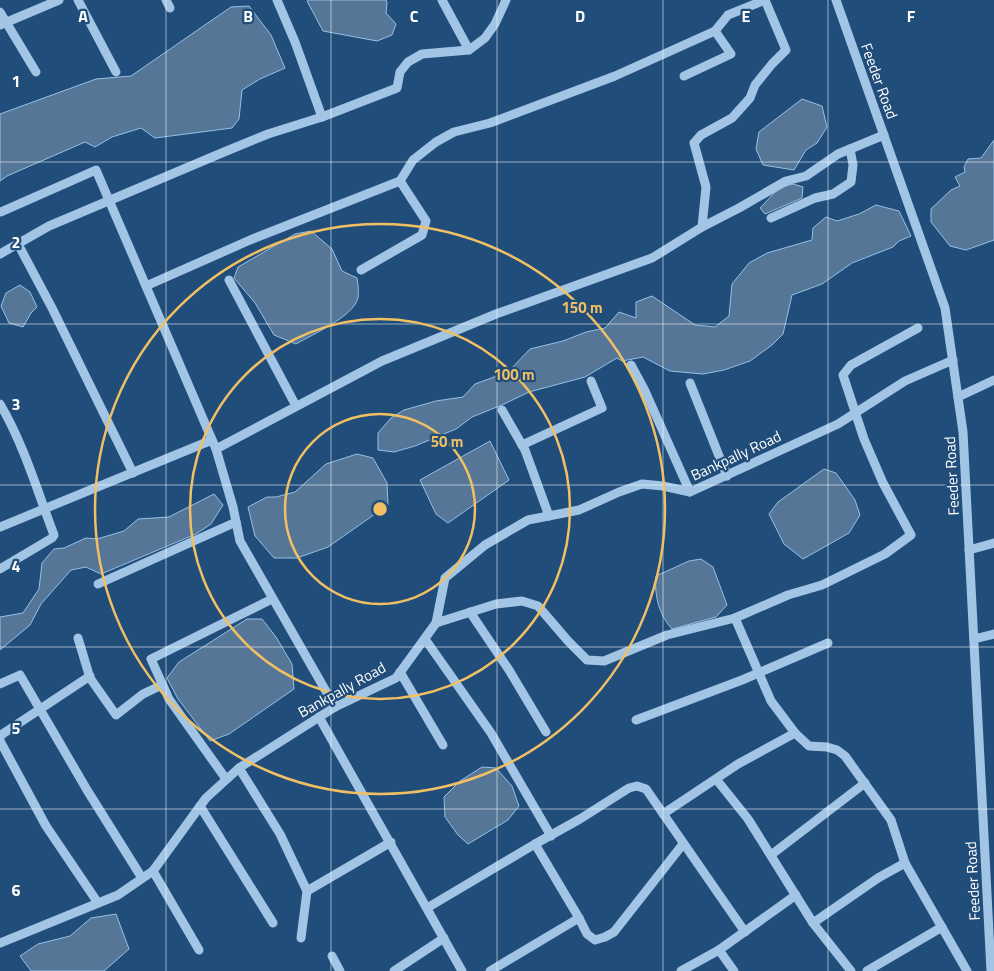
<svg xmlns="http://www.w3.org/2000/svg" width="994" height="971" font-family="'Titillium Web',sans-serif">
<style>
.water{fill:#557697;stroke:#96c1e7}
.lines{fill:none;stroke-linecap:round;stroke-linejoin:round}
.minor{stroke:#a2c5e6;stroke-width:9}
.grid{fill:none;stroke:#fff;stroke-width:1;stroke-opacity:0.55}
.ring{fill:none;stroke:#f2c064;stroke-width:2.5}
.labels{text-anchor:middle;stroke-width:4.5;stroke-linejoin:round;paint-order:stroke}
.street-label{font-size:15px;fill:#fff;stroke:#214d7a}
.grid-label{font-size:16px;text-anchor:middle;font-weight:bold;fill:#fff;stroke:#214d7a;stroke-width:4.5;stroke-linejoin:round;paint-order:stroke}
.centre{fill:#f2c064;stroke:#214d7a;stroke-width:2.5}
.ring-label{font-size:15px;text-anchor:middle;font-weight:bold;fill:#f2c064;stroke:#214d7a;stroke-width:4.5;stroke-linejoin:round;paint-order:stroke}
</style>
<rect width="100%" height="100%" fill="#214d7a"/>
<g class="water">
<polygon points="309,0 386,0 387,2 386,13 396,24 392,35 377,41 323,31 307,1"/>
<polygon points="249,6 271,35 285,68 260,79 242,90 239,119 232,128 155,138 141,128 112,137 95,147 85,142 7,176 0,181 0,114 96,79 131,76 231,7"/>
<polygon points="802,99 822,106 827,127 817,143 806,150 794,170 763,165 756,149 759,132"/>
<polygon points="994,140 994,240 966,250 950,246 931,222 931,209 951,190 960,186 955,177 965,172 964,167 968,159 981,158"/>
<polygon points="793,184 803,187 802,198 765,214 760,208 779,188"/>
<polygon points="876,205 899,211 911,236 899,241 893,247 852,263 822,284 792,295 783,334 772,345 750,361 724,370 703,374 670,371 643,357 622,361 617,358 585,377 529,392 502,405 472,417 456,429 415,446 394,452 378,450 378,433 391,418 404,410 436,401 463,397 475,384 508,372 530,349 563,341 586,332 605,328 619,312 636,318 636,302 652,296 695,325 715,327 729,316 732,284 749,263 767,253 812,240 813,228 826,217 837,221 859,214"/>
<path d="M311,231L332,249L342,271L357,278C358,284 359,292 358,298C353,317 313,334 296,344L274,335L255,303L234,278L238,267L295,234Z"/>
<polygon points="20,285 30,292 37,307 31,313 23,327 9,323 1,306 6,293"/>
<polygon points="490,441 509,480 448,523 436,514 420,480"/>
<polygon points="357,454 373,458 387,483 388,505 328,547 297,558 274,558 255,536 248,507 267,497 276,497 295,492 326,464"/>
<polygon points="824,469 836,473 855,500 860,515 849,533 803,559 784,544 769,514 778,502"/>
<polygon points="214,494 223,505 211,524 196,534 101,574 86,567 71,570 41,604 30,625 0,650 0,617 23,613 39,589 42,563 54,549 64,548 86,538 97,539 124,531 138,519 169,517"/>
<path d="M701,559L713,567L727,605L716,617L672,629C659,615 654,595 656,576L689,561Z"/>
<polygon points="247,619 262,619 276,637 292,664 294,689 229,734 210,741 178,699 167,678 179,662"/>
<polygon points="482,767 496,768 512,786 519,806 508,820 468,844 458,835 445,817 444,797 460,781"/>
<polygon points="116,914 129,949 104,971 31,971 20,956 38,944 70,936 91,918"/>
</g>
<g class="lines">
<g class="minor">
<polyline points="78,0 116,72"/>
<polyline points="166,0 170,8"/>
<polyline points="277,0 295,42 322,117"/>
<polyline points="442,0 469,50"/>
<polyline points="836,0 945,308 963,432 991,971"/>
<polyline points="0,12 36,72"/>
<polyline points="0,25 59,0"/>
<polyline points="684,76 731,54 715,31"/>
<polyline points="400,181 413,160 436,142 454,132 490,123 615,76 715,31 728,15 765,0"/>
<polyline points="1,212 96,170 216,449 233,507 240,541 335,707"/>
<polyline points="771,218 815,198 833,194 851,182 853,165 850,149"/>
<polyline points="702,227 706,187 694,143 701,135 732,118 750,98 755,85 772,64 786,50 765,0"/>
<polyline points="18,244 52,308 133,473"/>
<polyline points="0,254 49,226 224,152 268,134 322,117 397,88 400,72 408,62 422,54 469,50 485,38 495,24 506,0"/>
<polyline points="229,280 296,406"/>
<polyline points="146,286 250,240 400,181 426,221 422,235 361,270"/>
<polyline points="631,365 645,391 690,492"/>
<polyline points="690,383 727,476"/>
<polyline points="958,397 994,380"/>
<path d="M0,404C24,445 37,490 54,535L52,538L0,569"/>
<polyline points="502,410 525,450 549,516"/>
<polyline points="522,445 602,408 591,381"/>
<polyline points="216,449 382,361 496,314 652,258 702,227 739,208 786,181 806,176 838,154 884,135"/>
<polyline points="0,527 212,440"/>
<polyline points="969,550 994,543"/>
<polyline points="98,584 236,522"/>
<polyline points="470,612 509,670 546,732"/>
<polyline points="735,618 771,701 795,733 809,746 827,747 837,750 845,756 891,820 905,863 967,971"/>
<polyline points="436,623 496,604 522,601 538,606 568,641 587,660 604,661 667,635 735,618 788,595 822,585 885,554 911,535 883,483 864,439 843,375 851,365 918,328"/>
<polyline points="78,638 90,678 116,715 143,694 162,685"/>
<polyline points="425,639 491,733 551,836"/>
<polyline points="974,639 994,634"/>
<polyline points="400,672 443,745"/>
<polyline points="0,684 20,675 87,790 142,878"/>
<polyline points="319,717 462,971"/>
<polyline points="636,720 742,680 828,643"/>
<polyline points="0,738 1,735 90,676"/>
<polyline points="0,741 46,826 98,903"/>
<polyline points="239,768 280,834 307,891"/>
<polyline points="226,779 169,699 151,659 272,599"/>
<polyline points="716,779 748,819 813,923 878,878 905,863"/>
<polyline points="200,806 273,923"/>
<polyline points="663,814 738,764 795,733"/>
<polyline points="535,844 580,819 629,788 637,786 646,789 745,932"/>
<polyline points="771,855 865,783"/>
<polyline points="153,871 199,950"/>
<polyline points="427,908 535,844 579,918 587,934 595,940 605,937 614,932 683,844"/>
<polyline points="813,923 851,971"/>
<polyline points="301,938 307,891 391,842"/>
<polyline points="0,943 118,895 153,871 206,798 239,768 335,707 396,678 436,623 445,578 485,545 528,520 579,510 619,492 642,484 663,486 690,492 838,424 905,381 953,360"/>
<polyline points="719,950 734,971"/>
<polyline points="332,956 340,971"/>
<polyline points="394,971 444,938"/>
<polyline points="490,971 579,918"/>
<polyline points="681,971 719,950 796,895"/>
<polyline points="867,971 942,927"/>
</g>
</g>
<path class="grid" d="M166,0V971M331,0V971M497,0V971M663,0V971M828,0V971M0,162H994M0,324H994M0,485H994M0,647H994M0,809H994"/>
<g class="ring">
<circle cx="380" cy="509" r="95"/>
<circle cx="380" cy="509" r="190"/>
<circle cx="380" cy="509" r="285"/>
</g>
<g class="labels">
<g class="street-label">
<text transform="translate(879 81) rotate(70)" y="5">Feeder Road</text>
<text transform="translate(736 456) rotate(-25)" y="5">Bankpally Road</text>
<text transform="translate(952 476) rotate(-93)" y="5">Feeder Road</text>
<text transform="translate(342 690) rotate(-29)" y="5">Bankpally Road</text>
<text transform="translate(973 881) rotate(-93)" y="5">Feeder Road</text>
</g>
</g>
<g class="grid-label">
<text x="83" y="22">A</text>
<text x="248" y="22">B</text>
<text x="414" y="22">C</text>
<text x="580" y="22">D</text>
<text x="746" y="22">E</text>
<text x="911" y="22">F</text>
<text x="16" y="87">1</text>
<text x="16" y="248">2</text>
<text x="16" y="410">3</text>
<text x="16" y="572">4</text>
<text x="16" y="734">5</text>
<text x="16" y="896">6</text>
</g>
<circle cx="380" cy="509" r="8" class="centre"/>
<g class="ring-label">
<text x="582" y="313">150 m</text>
<text x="514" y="380">100 m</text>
<text x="447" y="447">50 m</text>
</g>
</svg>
